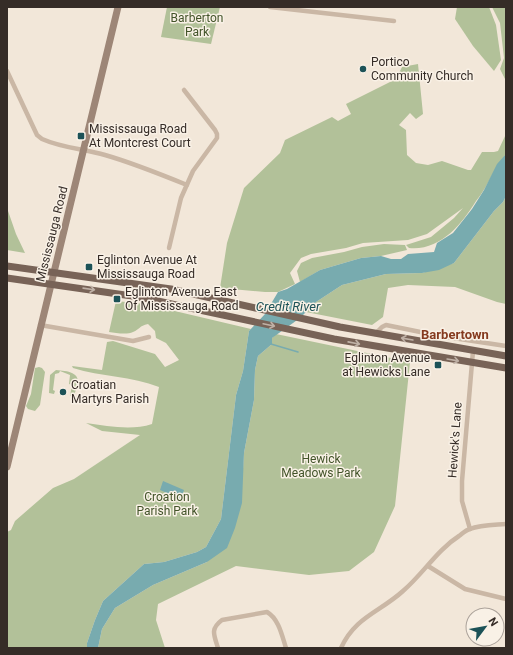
<svg xmlns="http://www.w3.org/2000/svg" width="513" height="655" font-family="Roboto,sans-serif">
<style>
.green{fill:#b2c199}
.water{fill:#78abaf}
.lines{fill:none;stroke-linecap:round;stroke-linejoin:round}
.stream{stroke:#78abaf;stroke-width:1.5}
.street{stroke:#cab7a5;stroke-width:4.5}
.secondary{stroke:#9d8677;stroke-width:7}
.primary{stroke:#786357;stroke-width:7}
.oneway{stroke:#bfb1a6}
.poi-dot{fill:#1c5257;stroke:#f9f1e6;stroke-width:1.5}
.labels{text-anchor:middle;stroke-width:3;stroke-linejoin:round;paint-order:stroke}
.park-label{font-size:12px;fill:#43542a;stroke:#f9f1e6}
.poi-label{font-size:12px;fill:#352c27;stroke:#f9f1e6;text-anchor:start}
.street-label{font-size:12px;fill:#352c27;stroke:#f9f1e6}
.water-label{font-size:13px;font-style:italic;fill:#1c5257;stroke:#f9f1e6}
.neighbourhood-label{font-size:13px;font-weight:bold;fill:#853a1f;stroke:#f9f1e6}
</style>
<rect width="100%" height="100%" fill="#f2e7d9"/>
<g class="green">
<polygon points="167,7 220,7 211,44 161,37"/>
<polygon points="457,7 489,7 496,25 501,60 494,71 473,46 455,19"/>
<polygon points="492,7 506,7 506,81 500,69 504,58 500,23"/>
<path d="M418,64L423,114L416,119L410,113L399,125L406,130L407,155L416,163L428,165L442,161L468,170H471L482,152H494L498,151L506,134V154C497,165 492,176 485,188C482,193 479,197 476,201C461,225 440,251 409,248L406,245L431,237L454,218L463,208L427,234L408,240L363,243L346,248L311,254L301,258L290,273L295,284L278,292H265L220,288L227,243L244,188L280,153L285,140L332,117L338,121L351,114L346,104L396,79L402,67Z"/>
<polygon points="506,196 506,304 497,302 455,287 408,285 388,288 383,317 372,325 306,312 316,302 342,285 386,274 422,273 454,263 494,211 503,202"/>
<polygon points="7,208 16,234 25,253 7,250"/>
<polygon points="384,244 405,245 407,250 381,256 361,258 320,270 300,282 297,271 301,263 312,258 344,252 362,247"/>
<path d="M116,301L145,304L251,329L249,331L243,371L236,395L221,519L206,547L197,552L164,562L144,564L103,601L95,620L87,643V648H7V532L11,530L15,521L53,488L74,479L140,435L102,431L86,423C108,426 131,431 152,424L159,387C132,376 101,377 73,368L72,366L102,370L107,342L113,341L155,354L165,367L179,360L166,343L156,338L155,331L148,324C139,326 140,329 133,332C127,335 116,333 109,332Z"/>
<polygon points="276,334 410,362 395,506 374,552 349,571 309,575 236,566 158,604 156,620 165,648 98,648 102,629 115,608 153,585 207,562 243,469 244,453 254,400 255,370 258,356 272,344 272,338"/>
<polygon points="39,367 42,368 45,372 40,405 35,411 28,409 26,406 31,394 35,368"/>
<path d="M56,370C67,371 82,372 77,387C76,391 74,393 74,397L70,396L72,385L69,384L70,375L60,371L59,373L55,374L53,390L55,391L54,394L49,393L50,375Z"/>
</g>
<g class="water">
<polygon points="506,154 506,196 503,202 494,211 454,263 439,270 422,273 386,274 342,285 316,302 300,318 272,338 272,344 258,356 255,370 254,400 244,453 242,503 235,528 227,548 207,562 153,585 115,608 102,629 98,648 87,648 87,643 95,620 103,601 144,564 164,562 197,552 206,547 221,519 236,395 243,371 249,331 265,314 278,292 287,289 320,270 361,258 381,256 391,259 401,259 408,254 434,252 437,243 453,233 472,209 484,190 497,164"/>
<polygon points="163,481 184,490 181,499 160,490"/>
</g>
<g class="lines">
<polyline class="stream" points="271,344 298,352"/>
<g class="street">
<polyline points="270,7 394,21"/>
<path d="M7,71L37,135L42,139C62,148 84,149 105,155C133,163 160,174 187,185"/>
<polyline points="169,248 181,198 193,171 217,138 217,134 215,130 184,90"/>
<polyline points="40,325 133,341 149,337"/>
<polyline points="375,334 382,327 386,325 440,336 506,346"/>
<polyline points="470,529 462,501 462,481 473,351"/>
<polyline points="428,566 465,589 506,599"/>
<path d="M218,648C214,635 210,629 222,620L267,612C279,619 282,636 286,648"/>
<path d="M341,648C355,617 380,612 403,591C423,574 437,550 459,536C463,533 466,530 470,529C480,525 495,525 506,524"/>
</g>
<polyline class="secondary" points="7,467 118,7"/>
<g class="primary">
<polyline points="7,266 171,289 340,327 506,356"/>
<polyline points="7,278 139,297 334,339 506,368"/>
</g>
</g>
<defs><path id="oneway-shaft" d="M-6 0H5M1.5-3L5.5 0L1.5 3" fill="none" stroke-width="1.6" stroke-linecap="round" stroke-linejoin="round"/></defs>
<g class="oneway">
<use href="#oneway-shaft" transform="translate(89 289) rotate(8)"/>
<use href="#oneway-shaft" transform="translate(269 325) rotate(12)"/>
<use href="#oneway-shaft" transform="translate(407 339) rotate(-170)"/>
<use href="#oneway-shaft" transform="translate(354 343) rotate(11)"/>
<use href="#oneway-shaft" transform="translate(453 360) rotate(10)"/>
</g>
<g class="poi-dot">
<circle cx="363" cy="69" r="4"/>
<rect x="77" y="132" width="8" height="8" rx="2"/>
<rect x="85" y="263" width="8" height="8" rx="2"/>
<rect x="113" y="295" width="8" height="8" rx="2"/>
<rect x="434" y="361" width="8" height="8" rx="2"/>
<circle cx="63" cy="392" r="4"/>
</g>
<g class="labels">
<g class="park-label">
<text x="197" y="22">Barberton<tspan x="197" dy="14">Park</tspan></text>
<text x="321" y="463">Hewick<tspan x="321" dy="14">Meadows Park</tspan></text>
<text x="167" y="501">Croation<tspan x="167" dy="14">Parish Park</tspan></text>
</g>
<g class="poi-label">
<text x="371" y="66">Portico<tspan x="371" dy="14">Community Church</tspan></text>
<text x="89" y="133">Mississauga Road<tspan x="89" dy="14">At Montcrest Court</tspan></text>
<text x="97" y="264">Eglinton Avenue At<tspan x="97" dy="14">Mississauga Road</tspan></text>
<text x="125" y="296">Eglinton Avenue East<tspan x="125" dy="14">Of Mississauga Road</tspan></text>
<text x="430" y="362" text-anchor="end">Eglinton Avenue<tspan x="430" dy="14">at Hewicks Lane</tspan></text>
<text x="71" y="389">Croatian<tspan x="71" dy="14">Martyrs Parish</tspan></text>
</g>
<g class="street-label">
<text transform="translate(52 234) rotate(-76)" y="4">Mississauga Road</text>
<text transform="translate(455 440) rotate(-86)" y="4">Hewick's Lane</text>
</g>
<g class="water-label">
<text x="288" y="311">Credit River</text>
</g>
<g class="neighbourhood-label">
<text x="455" y="339">Barbertown</text>
</g>
</g>
<rect width="513" height="655" fill="none" stroke="#352c27" stroke-width="16"/>
<g transform="translate(485 627) rotate(58)"><circle r="19" fill="#f9f1e6" stroke="#aba29a"/>
<path d="M0-3L7 15L0 10L-7 15Z" fill="#1c5257"/>
<text y="-6" font-size="11" font-weight="bold" text-anchor="middle" fill="#352c27">N</text>
</g>
</svg>
